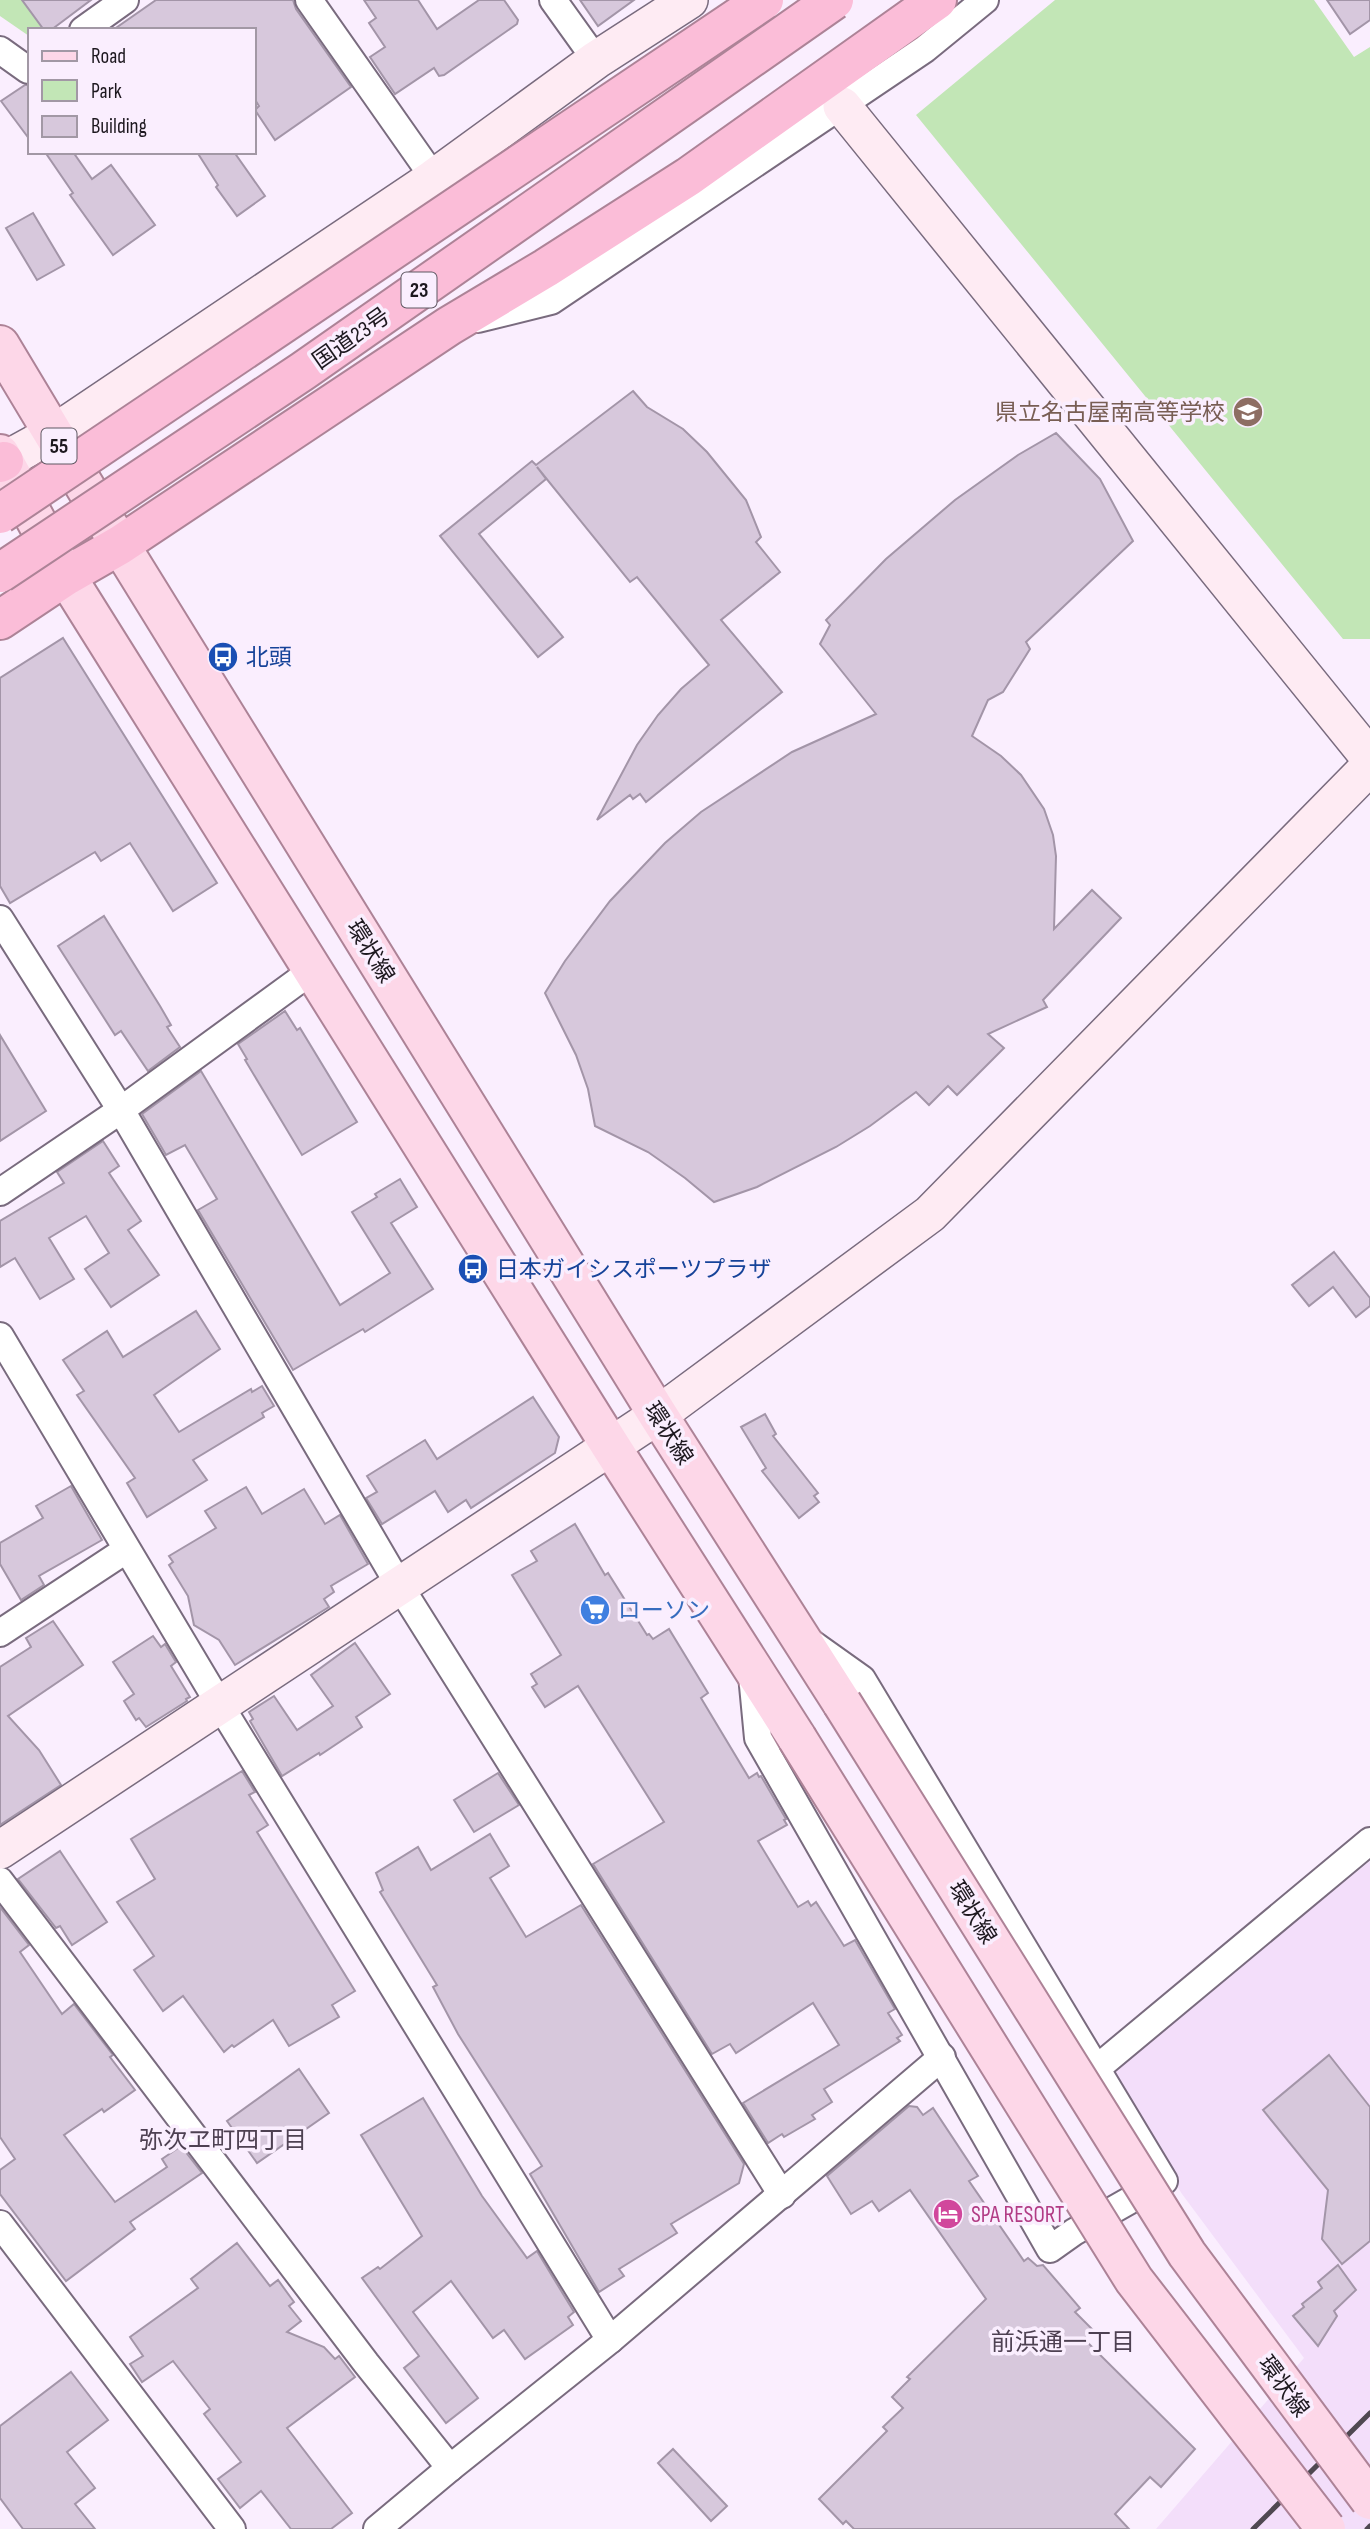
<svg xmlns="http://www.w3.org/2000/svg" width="1370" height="2529" font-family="'Sofia Sans Condensed','Noto Sans JP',sans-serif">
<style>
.built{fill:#f3defa}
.green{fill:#c2e6b6}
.building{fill:#d7c8dc;stroke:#a395a8;stroke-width:2}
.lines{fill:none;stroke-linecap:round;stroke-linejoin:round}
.street-casing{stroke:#796b7e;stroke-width:30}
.secondary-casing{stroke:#796b7e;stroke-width:40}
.primary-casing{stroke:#ad8397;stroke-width:42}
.highway-casing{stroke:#ad8397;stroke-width:42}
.street{stroke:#fff;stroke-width:26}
.secondary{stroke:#feebf3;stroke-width:37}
.primary{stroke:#fdd7e8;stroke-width:38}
.highway{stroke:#fbbdd8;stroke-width:38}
.rail{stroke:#4f4851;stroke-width:5}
.primary-bridge-casing{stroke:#ad8397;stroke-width:42;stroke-linecap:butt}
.highway-bridge-casing{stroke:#ad8397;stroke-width:42;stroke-linecap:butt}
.primary-bridge{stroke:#fdd7e8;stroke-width:38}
.highway-bridge{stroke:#fbbdd8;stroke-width:38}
.labels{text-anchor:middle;stroke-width:7;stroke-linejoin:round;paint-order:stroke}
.shield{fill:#faeefe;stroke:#5f5862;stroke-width:2}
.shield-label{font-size:21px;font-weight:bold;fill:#1d181f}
.street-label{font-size:23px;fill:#1d181f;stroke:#faeefe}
.education-label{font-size:23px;fill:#785e54;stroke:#faeefe;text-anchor:end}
.transit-label{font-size:23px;fill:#164399;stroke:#faeefe;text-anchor:start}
.shop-label{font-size:23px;fill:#366cbe;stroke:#faeefe;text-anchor:start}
.hotel-label{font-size:23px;fill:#b23c85;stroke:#faeefe;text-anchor:start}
.neighbourhood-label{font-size:24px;fill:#4e4152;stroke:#faeefe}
</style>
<rect width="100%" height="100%" fill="#faeefe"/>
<polygon class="built" points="1370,1861 1370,2529 1156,2529 1304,2358 1182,2194 1112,2080 1113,2069"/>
<g class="green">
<polygon points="0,0 87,0 39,30 30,30 29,36 0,16"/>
<polygon points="1055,0 1314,0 1354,57 1370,47 1370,639 1343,639 916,115"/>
</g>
<g class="building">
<polygon points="22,0 91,0 51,30 44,30"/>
<polygon points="156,0 293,0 296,9 351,87 275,140 255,110 259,106 254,98 254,30 113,30"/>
<polygon points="364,0 418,0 437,29 479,0 504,0 518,20 517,24 444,75 439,76 434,68 395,94 370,57 385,47 369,23 376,18"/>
<polygon points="580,0 634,0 598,26"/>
<polygon points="1327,0 1370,0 1370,20 1350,34"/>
<polygon points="25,85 30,85 30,140 1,101"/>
<polygon points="45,152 73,152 92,179 111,165 155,225 113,255 70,195 73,193"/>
<polygon points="197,152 234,152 265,196 237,216 216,187 218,185"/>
<polygon points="33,213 64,265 37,280 6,228"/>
<polygon points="633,391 647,407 683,429 707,452 746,500 761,537 756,542 780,572 721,620 782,692 646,802 640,794 633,799 630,795 597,820 637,745 658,715 681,689 709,665 637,577 630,582 537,467 546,479 479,534 563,637 538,657 440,536 532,461 536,465"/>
<polygon points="1056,433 1100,479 1133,541 1026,642 1030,649 1003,692 988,700 972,736 1001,756 1021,775 1044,809 1053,835 1056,856 1054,929 1092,890 1121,918 1043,1000 1047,1007 988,1034 1004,1048 957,1095 948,1086 929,1105 916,1092 870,1126 836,1147 757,1187 714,1202 685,1178 648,1152 595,1126 588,1089 576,1055 545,993 565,961 610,901 665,843 701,812 792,752 876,714 820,644 830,625 826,620 886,559 955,500 1018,455"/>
<polygon points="63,638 217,883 173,911 130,843 101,861 95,852 10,903 0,886 0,678"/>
<polygon points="104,916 160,1006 171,1025 167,1027 180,1047 148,1071 121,1031 115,1035 58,946"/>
<polygon points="285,1011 297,1030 300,1028 357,1122 302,1155 245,1060 247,1059 238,1044"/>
<polygon points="0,1035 46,1111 0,1141"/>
<polygon points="201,1071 340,1305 390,1273 352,1212 377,1197 375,1194 400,1179 417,1207 391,1223 433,1289 365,1332 363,1329 293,1370 198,1210 217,1199 185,1145 166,1155 142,1114"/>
<polygon points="103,1141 119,1166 109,1173 141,1221 128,1230 159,1275 111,1307 85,1269 109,1253 86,1216 49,1238 74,1279 40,1299 15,1258 0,1267 0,1221 64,1183 57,1172"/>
<polygon points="1334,1252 1370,1298 1370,1306 1356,1317 1333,1287 1309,1306 1292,1285"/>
<polygon points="196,1311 220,1349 154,1395 179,1432 251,1389 252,1392 262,1386 274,1406 262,1413 264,1417 193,1460 207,1480 147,1517 127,1483 135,1478 77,1395 84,1391 63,1360 107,1331 123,1357"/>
<polygon points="533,1397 559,1437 555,1453 471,1508 466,1500 448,1512 435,1491 382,1524 366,1498 377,1492 367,1476 425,1440 437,1459"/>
<polygon points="765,1414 776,1434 773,1436 818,1493 814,1496 819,1502 799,1518 762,1471 766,1468 741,1427"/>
<polygon points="71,1486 102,1540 39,1576 44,1585 21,1600 0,1564 0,1543 43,1518 36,1506"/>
<polygon points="246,1487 262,1514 304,1489 325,1524 340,1515 368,1564 331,1586 334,1592 324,1599 329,1607 235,1665 219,1640 194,1625 188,1596 169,1565 173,1562 169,1556 216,1528 205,1511"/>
<polygon points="575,1524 605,1575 608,1573 647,1635 649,1634 653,1639 669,1629 708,1693 701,1698 749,1778 757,1773 759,1777 761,1776 786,1819 784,1820 787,1825 758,1841 798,1907 808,1901 811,1906 816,1902 844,1946 855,1940 895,2009 888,2013 902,2035 897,2038 900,2041 824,2089 832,2102 812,2115 815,2119 784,2137 782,2134 768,2143 743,2103 839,2045 813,2003 736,2053 730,2044 712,2054 593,1864 664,1822 578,1686 545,1707 532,1687 537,1684 531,1674 561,1655 512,1575 537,1561 531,1551"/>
<polygon points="53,1621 83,1665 8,1716 39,1750 61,1785 0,1825 0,1667 31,1647 26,1638"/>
<polygon points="153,1636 161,1647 165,1644 176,1662 171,1666 190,1697 186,1699 187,1701 146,1727 139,1718 136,1720 124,1701 134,1694 113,1662"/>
<polygon points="355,1643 390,1694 356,1717 362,1727 320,1755 319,1753 282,1776 250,1721 253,1719 249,1712 274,1696 297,1730 333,1706 311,1675"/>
<polygon points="242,1771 255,1792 249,1795 268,1825 257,1832 355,1991 332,2005 339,2017 289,2046 273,2020 234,2047 232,2045 224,2052 183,1996 163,2011 134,1970 154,1956 117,1902 155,1879 131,1839"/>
<polygon points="498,1773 519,1805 474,1832 454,1800"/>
<polygon points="490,1834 509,1866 490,1878 526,1937 581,1905 744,2164 739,2183 671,2224 677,2233 619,2269 624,2276 599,2292 530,2174 542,2166 458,2034 433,1987 437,1985 380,1892 383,1890 376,1873 418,1847 431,1870"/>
<polygon points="60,1851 107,1922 72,1945 60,1926 56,1928 18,1879"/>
<polygon points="0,1907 29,1945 20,1952 62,2014 74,2004 113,2055 110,2057 135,2090 104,2112 102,2109 64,2135 95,2176 115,2202 167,2167 162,2159 181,2146 202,2173 130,2222 135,2229 66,2281 0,2194 0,2170 15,2159 0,2137"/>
<polygon points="1329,2055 1370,2107 1370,2241 1342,2264 1322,2239 1328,2190 1263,2110"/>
<polygon points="299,2069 329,2113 257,2163 227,2121"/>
<polygon points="423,2098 482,2196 527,2258 537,2251 574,2312 568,2317 573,2325 525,2359 504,2330 493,2338 451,2281 413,2312 478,2398 446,2423 404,2368 419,2356 362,2278 378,2267 380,2269 422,2236 361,2135"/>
<polygon points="909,2106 917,2107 923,2115 933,2108 978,2176 969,2181 1024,2261 1028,2258 1037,2266 1043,2265 1080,2308 1075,2312 1092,2329 1084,2339 1195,2449 1161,2487 1150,2477 1115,2514 1129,2529 854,2529 846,2521 843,2524 819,2499 887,2431 883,2427 903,2408 892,2397 910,2379 907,2377 986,2299 910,2190 879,2211 872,2201 851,2214 827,2176"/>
<polygon points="237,2243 270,2286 278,2280 294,2302 289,2306 301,2321 287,2332 324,2347 335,2359 339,2356 355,2377 287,2428 352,2513 331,2529 291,2529 261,2491 240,2508 218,2479 241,2462 204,2414 210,2409 173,2361 142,2382 130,2364 143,2356 130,2337 198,2288 191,2279"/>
<polygon points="1338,2265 1356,2290 1334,2311 1337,2316 1318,2346 1293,2316 1304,2307 1302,2304 1322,2288 1318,2282"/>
<polygon points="71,2372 108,2420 67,2452 95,2488 75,2504 95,2529 23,2529 0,2498 0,2426"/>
<polygon points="673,2449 727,2506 711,2521 658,2463"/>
</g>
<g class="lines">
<g class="street-casing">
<g id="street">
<polyline points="309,0 434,178"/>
<polyline points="553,0 596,60"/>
<polyline points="83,30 125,0"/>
<polyline points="0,50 28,70 30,68"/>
<polyline points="478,319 551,301 925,49 985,0"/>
<polyline points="0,919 121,1110 399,1585 782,2195"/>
<polyline points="0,1192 121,1110 313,970"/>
<polyline points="0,1336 220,1705 610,2340"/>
<polyline points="0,1633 126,1550"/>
<polyline points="752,1675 758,1738 1050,2249 1074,2232 1164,2181 862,1679 810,1642"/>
<polyline points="0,1881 366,2363 450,2468"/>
<polyline points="1096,2069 1370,1841"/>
<polyline points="0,2224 232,2529"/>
<polyline points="377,2529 450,2468 610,2340 942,2057"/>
</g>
</g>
<g class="secondary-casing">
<g id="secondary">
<polyline points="842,106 1370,758"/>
<polyline points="4,461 53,434 434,178 596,60 689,0"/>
<polyline points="0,1850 658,1415 930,1214 1370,766"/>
</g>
</g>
<g class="primary-casing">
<g id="primary">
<polyline points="0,345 120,545 658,1415 842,1703"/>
<polyline points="0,454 66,576 610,1445 797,1738"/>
</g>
</g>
<g class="highway-casing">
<g id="highway">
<polyline points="0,463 4,461"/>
<polyline points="0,620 66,576 120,545 449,326 546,268 688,177 937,0"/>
</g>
</g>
<use href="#street" class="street"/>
<use href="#secondary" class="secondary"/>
<use href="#primary" class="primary"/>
<use href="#highway" class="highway"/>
<g class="rail">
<polyline points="1253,2529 1370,2413"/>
<polyline points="1367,2529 1370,2526"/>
</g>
<g class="primary-bridge-casing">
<g id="primary-bridge">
<polyline points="842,1703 1187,2254 1370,2500"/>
<polyline points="797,1738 1134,2280 1326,2529"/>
</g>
</g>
<g class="highway-bridge-casing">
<g id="highway-bridge">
<polyline points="0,514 764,0"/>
<polyline points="0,573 303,371 834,0"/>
</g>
</g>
<use href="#primary-bridge" class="primary-bridge"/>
<use href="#highway-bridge" class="highway-bridge"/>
</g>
<defs>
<g id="school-disc" transform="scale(1.575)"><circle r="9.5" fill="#8d6e63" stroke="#faeefe"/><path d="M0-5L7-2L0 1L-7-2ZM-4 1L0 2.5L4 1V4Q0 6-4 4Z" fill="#fff"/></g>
<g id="bus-disc" transform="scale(1.575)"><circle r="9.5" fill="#1a4fb4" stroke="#faeefe"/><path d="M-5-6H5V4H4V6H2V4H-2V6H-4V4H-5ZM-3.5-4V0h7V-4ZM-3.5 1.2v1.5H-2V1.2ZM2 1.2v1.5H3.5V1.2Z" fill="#fff"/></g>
<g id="supermarket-disc" transform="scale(1.575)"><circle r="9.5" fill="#3f7fe0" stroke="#faeefe"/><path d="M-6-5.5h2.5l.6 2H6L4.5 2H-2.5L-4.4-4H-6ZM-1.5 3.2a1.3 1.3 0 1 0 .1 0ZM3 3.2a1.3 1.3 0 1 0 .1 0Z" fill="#fff"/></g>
<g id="hotel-disc" transform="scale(1.575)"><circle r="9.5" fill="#d1479c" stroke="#faeefe"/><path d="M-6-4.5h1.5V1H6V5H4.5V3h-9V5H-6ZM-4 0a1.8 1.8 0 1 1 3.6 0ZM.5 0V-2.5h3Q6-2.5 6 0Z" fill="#fff"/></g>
</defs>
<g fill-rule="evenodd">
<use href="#school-disc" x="1248" y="412"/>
<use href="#bus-disc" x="223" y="657"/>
<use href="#bus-disc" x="473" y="1269"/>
<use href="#supermarket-disc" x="595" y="1610"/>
<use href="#hotel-disc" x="948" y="2214"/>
</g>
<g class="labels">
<g class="shield">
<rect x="401.5" y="272.5" width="35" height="35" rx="5"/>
<rect x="41.5" y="428.5" width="35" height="35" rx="5"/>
</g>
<g class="shield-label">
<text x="419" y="297">23</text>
<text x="59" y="453">55</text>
</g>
<g class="street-label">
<text transform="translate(351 338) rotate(-35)" y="8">国道23号</text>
<text transform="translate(371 951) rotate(58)" y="8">環状線</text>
<text transform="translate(669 1433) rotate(57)" y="8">環状線</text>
<text transform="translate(973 1912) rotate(58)" y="8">環状線</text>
<text transform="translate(1284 2386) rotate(54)" y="8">環状線</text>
</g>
<g class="education-label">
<text x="1225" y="420">県立名古屋南高等学校</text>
</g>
<g class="transit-label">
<text x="246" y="665">北頭</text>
<text x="496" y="1277">日本ガイシスポーツプラザ</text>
</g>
<g class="shop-label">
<text x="618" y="1618">ローソン</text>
</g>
<g class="hotel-label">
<text x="971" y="2222">SPA RESORT</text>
</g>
<g class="neighbourhood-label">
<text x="223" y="2148">弥次ヱ町四丁目</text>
<text x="1063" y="2350">前浜通一丁目</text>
</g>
</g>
<rect x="28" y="28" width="228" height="126" fill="#faeefe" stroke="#a298a5" stroke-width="2"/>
<rect x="42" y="51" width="35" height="10" fill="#fdd7e8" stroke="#a298a5" stroke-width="2"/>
<text x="91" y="63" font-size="21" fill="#1d181f">Road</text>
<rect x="42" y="80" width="35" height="21" fill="#c2e6b6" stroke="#a298a5" stroke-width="2"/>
<text x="91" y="98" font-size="21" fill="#1d181f">Park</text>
<rect x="42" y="116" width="35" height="21" fill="#d7c8dc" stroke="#a298a5" stroke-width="2"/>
<text x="91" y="133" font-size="21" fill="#1d181f">Building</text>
</svg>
